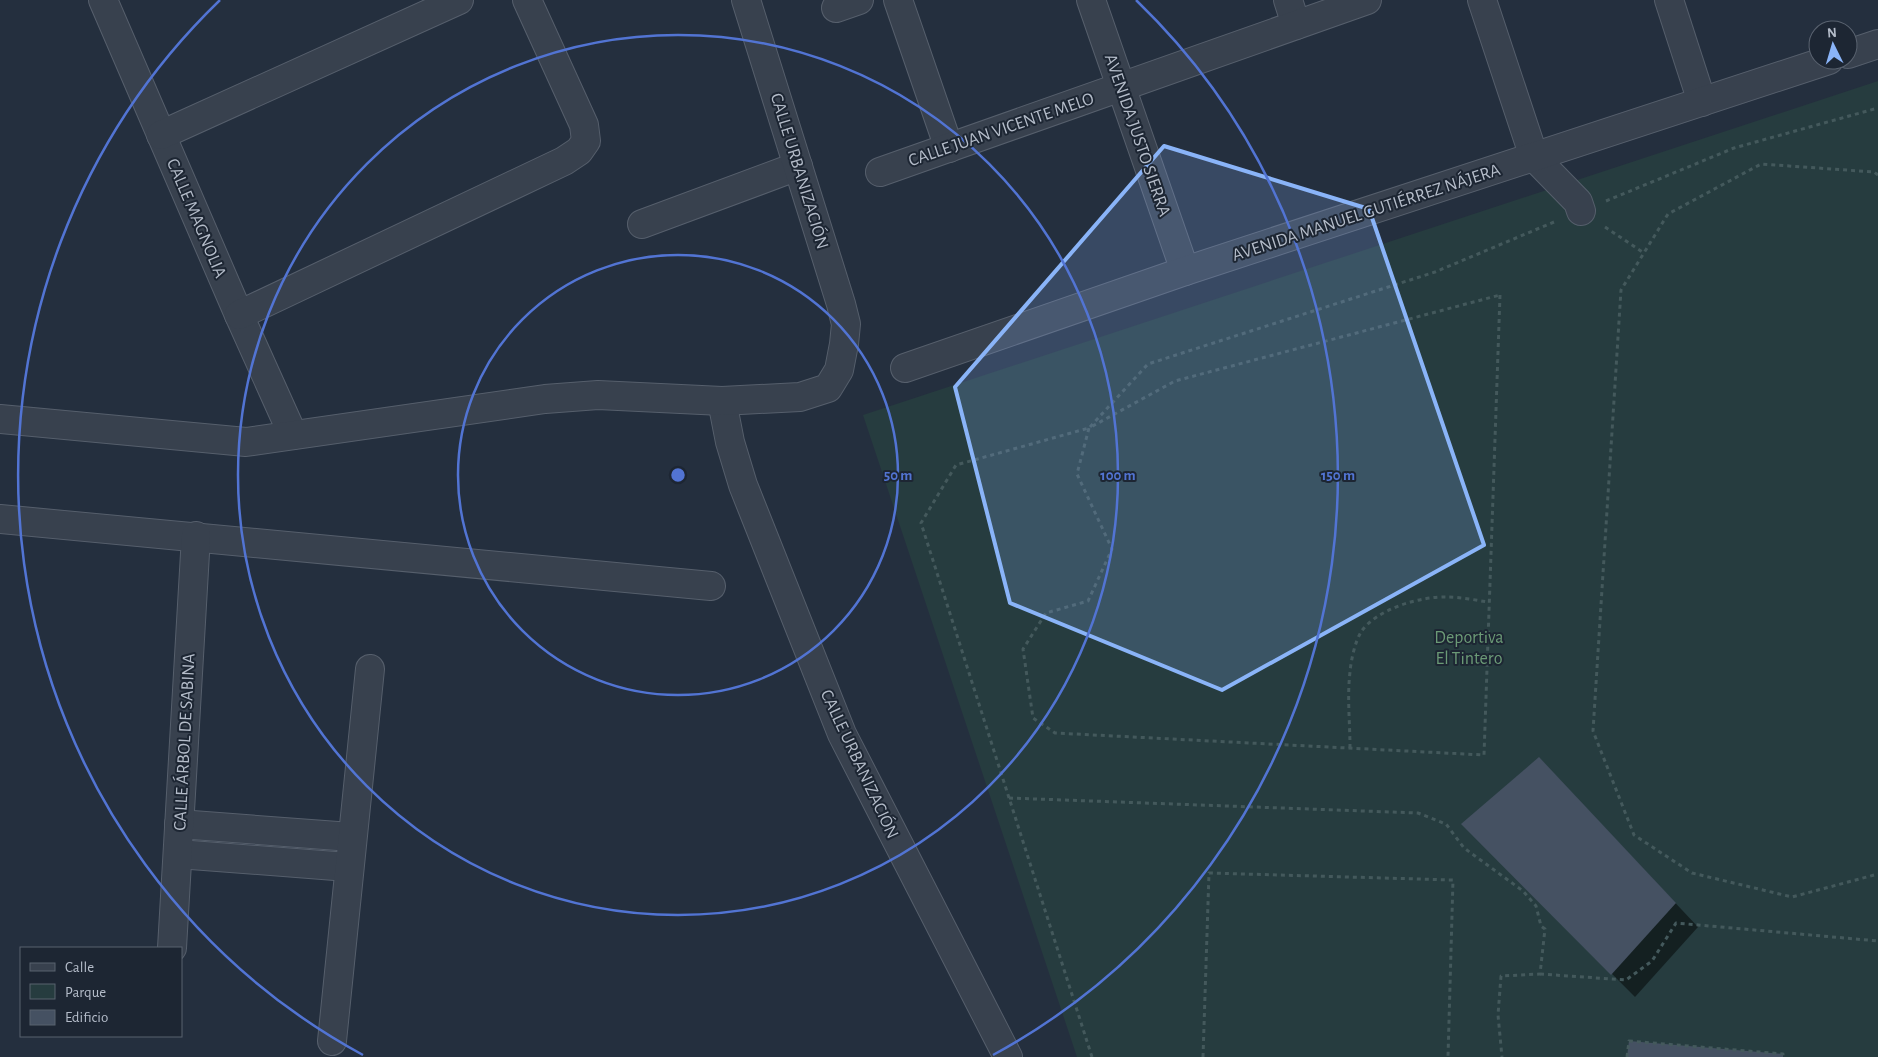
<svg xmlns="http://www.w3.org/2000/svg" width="1878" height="1057" font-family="'Alegreya Sans',sans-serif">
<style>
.green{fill:#263c3f}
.shadow{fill:#0007}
.building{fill:#455162}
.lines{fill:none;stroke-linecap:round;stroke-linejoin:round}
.minor-casing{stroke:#565f6c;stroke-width:30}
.path{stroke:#44595c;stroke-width:3;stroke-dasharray:4 4;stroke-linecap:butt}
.minor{stroke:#38414e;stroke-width:28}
.marked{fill:#8ab4f8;fill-opacity:0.2;stroke:#8ab4f8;stroke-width:4;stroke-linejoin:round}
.ring{fill:none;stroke:#5274d3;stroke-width:2.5}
.labels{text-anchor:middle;stroke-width:4;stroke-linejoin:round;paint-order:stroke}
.street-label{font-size:18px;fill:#b4bcc9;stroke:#1d2633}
.park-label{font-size:18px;fill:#6b9a76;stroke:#1d2633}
.centre{fill:#5274d3;stroke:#1d2633;stroke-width:2.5}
.ring-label{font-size:15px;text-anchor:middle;font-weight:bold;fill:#5274d3;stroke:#1d2633;stroke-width:4;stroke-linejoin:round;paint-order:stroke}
</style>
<rect width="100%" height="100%" fill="#242f3e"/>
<polygon class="green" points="1878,81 1878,1057 1077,1057 863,415"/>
<polygon class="shadow" points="1539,758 1698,927 1635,997 1463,824"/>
<g class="building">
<polygon points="1539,757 1676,903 1611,975 1461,824"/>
<polygon points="1629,1041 1783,1054 1783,1057 1627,1057"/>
</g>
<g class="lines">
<g class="minor-casing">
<g id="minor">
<polyline points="103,0 239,315 293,435"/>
<polyline points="898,0 949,148"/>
<polyline points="1091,0 1185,271"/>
<polyline points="1288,0 1296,25"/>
<polyline points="1482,0 1534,157 1578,202 1581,211"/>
<polyline points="1669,0 1702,102"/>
<polyline points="836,8 859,0"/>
<polyline points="1848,54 1878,44"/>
<polyline points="161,135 459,0"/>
<polyline points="880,172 1367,0"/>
<polyline points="642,224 798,166"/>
<polyline points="239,315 564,161 579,151 586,141 584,125 527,0"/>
<polyline points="905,368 1185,271 1829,60"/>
<polyline points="722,401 730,442 743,485 842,734 1008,1057"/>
<polyline points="0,419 246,442 545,399 598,395 722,401 800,397 828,388 839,370 844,344 846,324 841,304 746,0"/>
<polyline points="0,519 711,586"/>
<polyline points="179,824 351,837"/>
<polyline points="178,854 348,867"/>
<polyline points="172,948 196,536"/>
<polyline points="332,1041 370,669"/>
</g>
</g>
<g class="path">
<polyline points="1878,175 1874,172 1761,164 1668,214 1621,290 1593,731 1634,835 1692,873 1792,897 1878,874"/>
<polyline points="1606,201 1734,148 1878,108"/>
<polyline points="1605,227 1644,253"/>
<polygon points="1500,295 1484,755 1055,733 1033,718 1023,649 1046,613 1088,601 1112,549 1077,474 1089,428 1175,381"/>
<path d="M1350,748C1350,723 1347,697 1350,672C1351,660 1355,642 1361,632C1376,609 1421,596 1447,597C1460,597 1475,600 1488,602"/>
<polyline points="1009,798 1418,813 1446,824 1464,848 1523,891 1536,906 1541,926 1545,929 1540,974 1501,976 1498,1015 1502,1057"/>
<polyline points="1540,974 1626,980 1652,961 1676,923 1878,941"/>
<polyline points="1092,1057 921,523 956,465 1089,428 1148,364 1435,272 1554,222"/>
<polyline points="1203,1057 1209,873 1453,880 1448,1057"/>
<polyline points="1627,1057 1629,1041 1783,1054 1783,1057"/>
</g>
<use href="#minor" class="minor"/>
</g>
<path class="marked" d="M1164,146L1369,209L1484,545L1222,690L1010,603L955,387Z"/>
<g class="ring">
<circle cx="678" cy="475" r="220"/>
<circle cx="678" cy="475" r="440"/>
<path d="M363 1055A660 660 0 0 1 220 0M1136 0A660 660 0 0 1 993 1055"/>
</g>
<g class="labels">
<g class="street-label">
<text transform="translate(1001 129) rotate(-19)" y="6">CALLE JUAN VICENTE MELO</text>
<text transform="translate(1138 135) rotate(71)" y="6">AVENIDA JUSTO SIERRA</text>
<text transform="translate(800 171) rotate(73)" y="6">CALLE URBANIZACIÓN</text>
<text transform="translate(1366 212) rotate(-18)" y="6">AVENIDA MANUEL GUTIÉRREZ NÁJERA</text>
<text transform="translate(197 218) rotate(67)" y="6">CALLE MAGNOLIA</text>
<text transform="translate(184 742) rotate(-87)" y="6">CALLE ÁRBOL DE SABINA</text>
<text transform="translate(860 764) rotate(65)" y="6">CALLE URBANIZACIÓN</text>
</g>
<g class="park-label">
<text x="1469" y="643">Deportiva<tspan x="1469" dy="21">El Tintero</tspan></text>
</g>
</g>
<circle cx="678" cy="475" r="8" class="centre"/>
<g class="ring-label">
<text x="898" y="480">50 m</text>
<text x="1118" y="480">100 m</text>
<text x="1338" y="480">150 m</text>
</g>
<rect x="20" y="947" width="162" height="90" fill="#1d2633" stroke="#59626f"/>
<rect x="30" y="963" width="25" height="8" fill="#38414e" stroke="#59626f"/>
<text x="65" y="972" font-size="15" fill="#b4bcc9">Calle</text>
<rect x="30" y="984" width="25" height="15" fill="#263c3f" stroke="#59626f"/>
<text x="65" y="997" font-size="15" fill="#b4bcc9">Parque</text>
<rect x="30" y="1010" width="25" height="15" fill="#455162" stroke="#59626f"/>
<text x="65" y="1022" font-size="15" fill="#b4bcc9">Edificio</text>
<g transform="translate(1833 45) rotate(355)"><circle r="24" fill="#1d2633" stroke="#59626f"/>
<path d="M0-4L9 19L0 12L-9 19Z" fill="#8ab4f8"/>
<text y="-8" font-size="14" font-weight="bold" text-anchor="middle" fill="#b4bcc9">N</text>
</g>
</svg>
